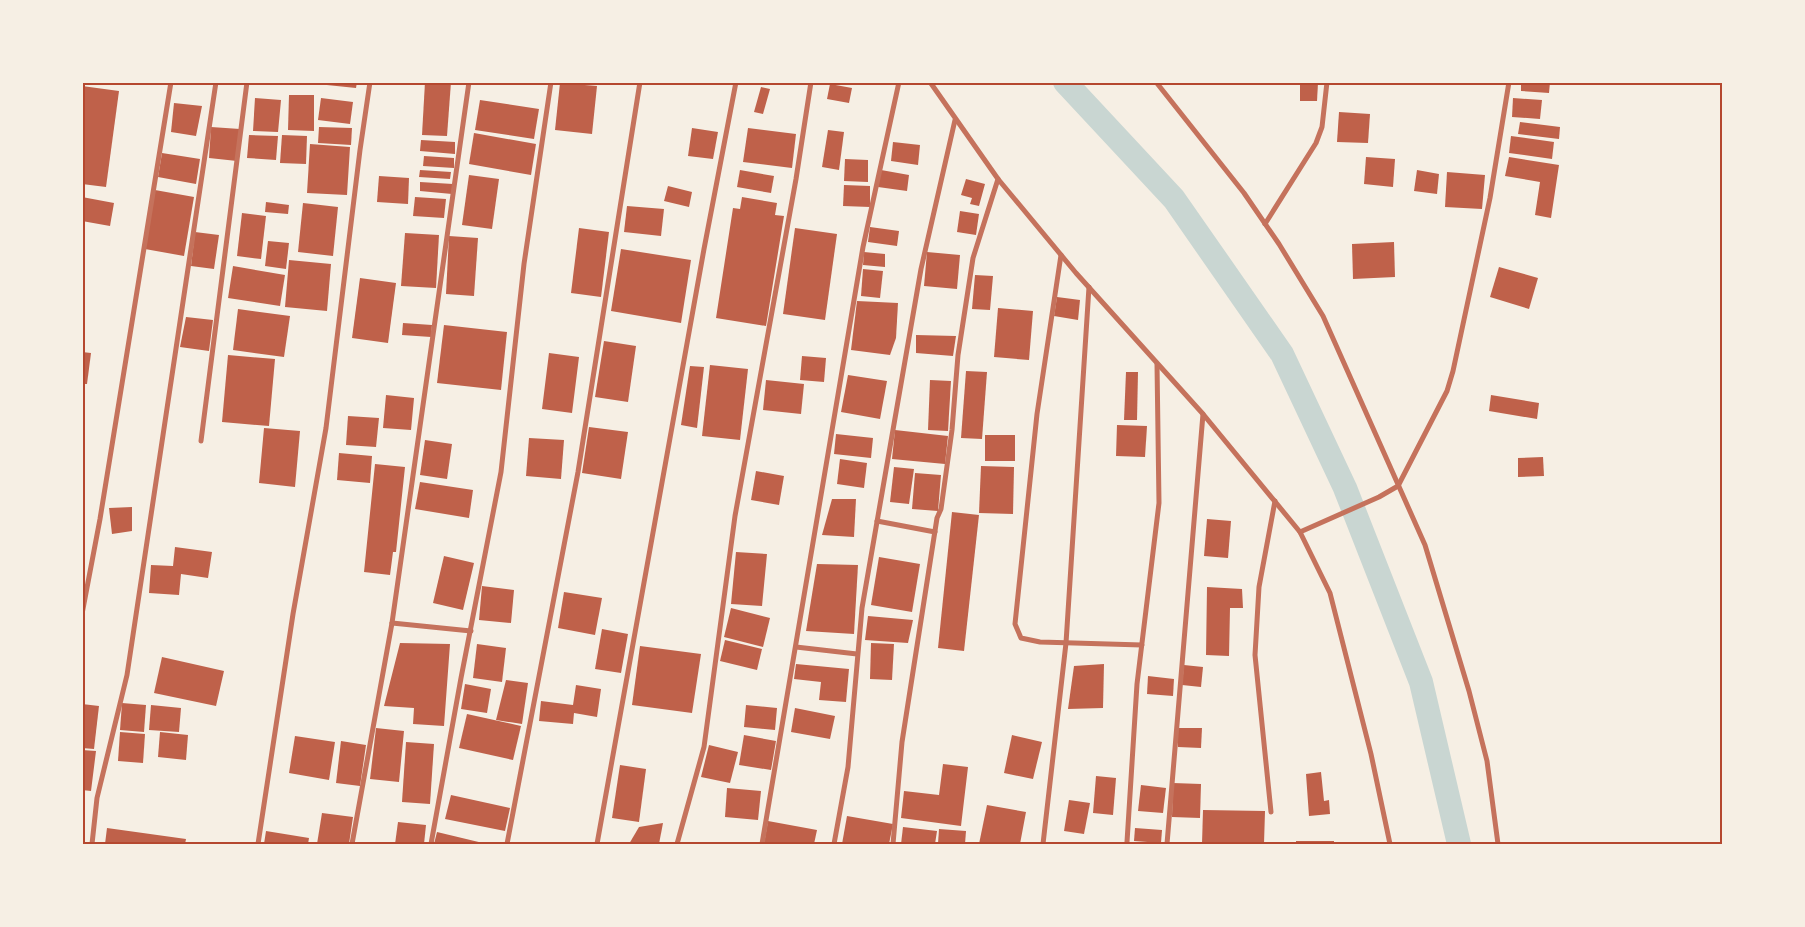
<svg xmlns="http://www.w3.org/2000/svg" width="1805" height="927" font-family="Commissioner,sans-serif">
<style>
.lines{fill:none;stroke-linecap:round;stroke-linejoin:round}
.canal{stroke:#c9d6d2;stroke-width:24}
.building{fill:#bf614a}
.minor{stroke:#c5725c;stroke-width:5}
.neatline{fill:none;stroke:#b5482f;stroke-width:2}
</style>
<rect width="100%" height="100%" fill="#f6efe4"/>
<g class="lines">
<polyline class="canal" points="1065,82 1174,199 1282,354 1345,488 1421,682 1459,844"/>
</g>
<g class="building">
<polygon points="317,82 357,82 356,88 317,84"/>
<polygon points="425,82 451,82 447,136 422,135"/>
<polygon points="1300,82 1318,83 1317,101 1300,101"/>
<polygon points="1521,82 1550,82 1549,93 1521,91"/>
<polygon points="560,83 597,86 592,134 555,130"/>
<polygon points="830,84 852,88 849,103 827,99"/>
<polygon points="82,86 119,91 106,187 82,184"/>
<polygon points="761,87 770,89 763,114 754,112"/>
<polygon points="289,95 314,95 314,131 288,130"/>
<polygon points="255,98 281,100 278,132 253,131"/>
<polygon points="321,98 353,102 350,124 318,120"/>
<polygon points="1513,98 1542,100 1540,119 1512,117"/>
<polygon points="480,100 539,109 534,139 475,130"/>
<polygon points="174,103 202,106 196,136 171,132"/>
<polygon points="1339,112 1370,114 1368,143 1337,142"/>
<polygon points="1520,122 1560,127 1559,139 1518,134"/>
<polygon points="211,127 240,129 237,161 209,158"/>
<polygon points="319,127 352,128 351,145 318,143"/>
<polygon points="692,128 718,132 713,159 688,156"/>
<polygon points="748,128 796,134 792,168 743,162"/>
<polygon points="828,130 844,132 839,170 822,167"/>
<polygon points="474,133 536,144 531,175 469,164"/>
<polygon points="249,135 278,136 276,160 247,158"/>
<polygon points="282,135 307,136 306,164 280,163"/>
<polygon points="1511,136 1554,142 1552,159 1509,153"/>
<polygon points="421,140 455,142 455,154 420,151"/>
<polygon points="893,142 920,145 918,165 891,161"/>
<polygon points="310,144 350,147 347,195 307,193"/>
<polygon points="162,153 200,159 196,184 158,177"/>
<polygon points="424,156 454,158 454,168 423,166"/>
<polygon points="1366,157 1395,159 1393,187 1364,184"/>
<polygon points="1509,157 1559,165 1551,218 1535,215 1540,182 1505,176"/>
<polygon points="845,159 868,160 868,182 844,181"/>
<polygon points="420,170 451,172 450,179 419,177"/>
<polygon points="740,170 774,176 771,193 737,187"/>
<polygon points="881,170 909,175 907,191 878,187"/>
<polygon points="1417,170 1439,174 1437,194 1414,191"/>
<polygon points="1447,172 1485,175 1482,209 1445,207"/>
<polygon points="469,175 499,179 492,229 462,225"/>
<polygon points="379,176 409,178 408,204 377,202"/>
<polygon points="966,179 985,184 979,206 970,204 972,198 961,195"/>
<polygon points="420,182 453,184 452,194 420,191"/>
<polygon points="844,185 870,186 870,207 843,206"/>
<polygon points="668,186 692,192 689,207 664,201"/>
<polygon points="155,190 194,197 184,256 145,249"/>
<polygon points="82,197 114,203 110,226 82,221"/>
<polygon points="415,197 446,199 444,218 413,216"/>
<polygon points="742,197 777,203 775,215 784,216 766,326 716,318 733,208 740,209"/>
<polygon points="266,202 289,205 288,214 265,212"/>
<polygon points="303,203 338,207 333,256 298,252"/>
<polygon points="627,206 664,209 661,236 624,232"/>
<polygon points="960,211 979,214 976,235 957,232"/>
<polygon points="242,213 266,216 261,259 237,256"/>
<polygon points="870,227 899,231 897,246 868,242"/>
<polygon points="579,228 609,232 601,297 571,293"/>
<polygon points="795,228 837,234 825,320 783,314"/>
<polygon points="195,232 219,235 214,269 191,266"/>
<polygon points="405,233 439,235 436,288 401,286"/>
<polygon points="449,236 478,238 474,296 446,294"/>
<polygon points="268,241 289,243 286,269 265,266"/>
<polygon points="1394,242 1395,277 1353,279 1352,244"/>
<polygon points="621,249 691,260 681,323 611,311"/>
<polygon points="864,252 885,254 885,267 863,265"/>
<polygon points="927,252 960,255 957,289 924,286"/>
<polygon points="289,260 331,264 327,311 285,307"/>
<polygon points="233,266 285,275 280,306 228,298"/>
<polygon points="1499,267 1538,278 1529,309 1490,297"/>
<polygon points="863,269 883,271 880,298 861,296"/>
<polygon points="975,275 993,276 990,310 972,309"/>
<polygon points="360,278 396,283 388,343 352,338"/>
<polygon points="1057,297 1080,300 1078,320 1054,316"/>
<polygon points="857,301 898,303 896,338 890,355 851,350"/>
<polygon points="998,308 1033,311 1029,360 994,357"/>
<polygon points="238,309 290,316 284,357 233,350"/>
<polygon points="186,317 213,320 209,351 180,347"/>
<polygon points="403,323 432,325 431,337 402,335"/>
<polygon points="444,325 507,332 501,390 437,383"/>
<polygon points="916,335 956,336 953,356 916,353"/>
<polygon points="604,341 636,346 628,402 595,397"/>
<polygon points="82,352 91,353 87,384 82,384"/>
<polygon points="549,353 579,357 572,413 542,409"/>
<polygon points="228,355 275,359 269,426 222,422"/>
<polygon points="802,356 826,358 824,382 800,380"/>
<polygon points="710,365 748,369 740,440 702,436"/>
<polygon points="690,366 704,367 697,428 681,425"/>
<polygon points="966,371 987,372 982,439 961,438"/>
<polygon points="1126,372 1138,372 1137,420 1124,420"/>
<polygon points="848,375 887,381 880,419 841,412"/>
<polygon points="766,380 804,384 801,414 763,410"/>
<polygon points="930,380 951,381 948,431 928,430"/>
<polygon points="386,395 414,398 411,430 383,428"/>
<polygon points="1491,395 1539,403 1537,419 1489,411"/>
<polygon points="348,416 379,418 376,447 346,445"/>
<polygon points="1117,425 1147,426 1145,457 1116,456"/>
<polygon points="589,427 628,432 621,479 582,473"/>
<polygon points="264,428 300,431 295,487 259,483"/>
<polygon points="895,430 948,436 945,464 892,459"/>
<polygon points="836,434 873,438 871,458 834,454"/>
<rect x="985" y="435" width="30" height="26"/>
<polygon points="529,438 564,440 561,479 526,476"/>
<polygon points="425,440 452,444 447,479 420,475"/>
<polygon points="339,453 372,456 370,483 337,480"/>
<polygon points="1543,457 1544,476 1518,477 1518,458"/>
<polygon points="840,459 867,463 864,488 837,484"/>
<polygon points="375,464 405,467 396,552 393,552 390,575 364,572"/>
<polygon points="981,466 1014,467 1013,514 979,513"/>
<polygon points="894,467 914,469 909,504 890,502"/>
<polygon points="756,471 784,476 779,505 751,500"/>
<polygon points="915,473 941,475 938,511 912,509"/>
<polygon points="420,482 473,490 469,518 415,509"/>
<polygon points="832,499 856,499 854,537 822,535"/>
<polygon points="132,507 132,531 112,534 109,508"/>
<polygon points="952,512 979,515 964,651 938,648"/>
<polygon points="1207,519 1231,521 1228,558 1204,556"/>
<polygon points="175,547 212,552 208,578 181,574 179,595 149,593 151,565 173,566"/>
<polygon points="736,552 767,554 762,606 731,604"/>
<polygon points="444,556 474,563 463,610 433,603"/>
<polygon points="879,557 920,564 912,612 871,605"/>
<polygon points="817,564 858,565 854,634 806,631"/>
<polygon points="482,586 514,590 511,623 479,620"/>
<polygon points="1207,587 1242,589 1243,608 1230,608 1229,656 1206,655"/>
<polygon points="564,592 602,598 595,635 558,628"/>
<polygon points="731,608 770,618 763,647 724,637"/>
<polygon points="868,616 913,620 908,643 865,640"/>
<polygon points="602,629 628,634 621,673 595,669"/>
<polygon points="725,640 762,649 757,670 720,661"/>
<polygon points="400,643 450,644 444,726 413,724 414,708 384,706"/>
<polygon points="871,643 894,644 892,680 870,679"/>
<polygon points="477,644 506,648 502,682 473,678"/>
<polygon points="640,646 701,654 692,713 632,705"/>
<polygon points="162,657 224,671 216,706 154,693"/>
<polygon points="796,664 849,669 846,702 819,700 821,682 794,679"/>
<polygon points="1104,664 1103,708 1068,709 1074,666"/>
<polygon points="1184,665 1203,667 1201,687 1182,685"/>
<polygon points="1148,676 1174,679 1173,696 1147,694"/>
<polygon points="506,680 528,683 522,724 496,720"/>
<polygon points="465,684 491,689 487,713 461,709"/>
<polygon points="576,685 601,689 597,717 574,713 573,724 539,721 541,701 573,705"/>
<polygon points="122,703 146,705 144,732 120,730"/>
<polygon points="82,704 99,706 94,749 82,748"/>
<polygon points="151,705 181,708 179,732 149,730"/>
<polygon points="746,705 777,708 775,730 744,727"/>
<polygon points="795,708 835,716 830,739 791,732"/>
<polygon points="467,714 521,726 513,760 459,748"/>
<polygon points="376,728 404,731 399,782 370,779"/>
<polygon points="1178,728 1202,728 1201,748 1178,747"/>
<polygon points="120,732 145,734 143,763 118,761"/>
<polygon points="160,732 188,735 186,760 158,757"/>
<polygon points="744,735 776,741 771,770 739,765"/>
<polygon points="1012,735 1042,742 1033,779 1004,773"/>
<polygon points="295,736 335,742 329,780 289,773"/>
<polygon points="341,741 366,745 360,786 336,783"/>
<polygon points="406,742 434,744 430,804 402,802"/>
<polygon points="709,745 738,752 730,783 701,777"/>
<polygon points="82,750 96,751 91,791 82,790"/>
<polygon points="943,764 968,767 961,826 901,818 904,791 939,795"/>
<polygon points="620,765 646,769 639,822 612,818"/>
<polygon points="1321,772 1324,801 1329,800 1330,814 1309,816 1306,774"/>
<polygon points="1096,776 1116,778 1113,815 1093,813"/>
<polygon points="1173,783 1201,784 1200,818 1172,817"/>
<polygon points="1141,785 1166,788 1163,813 1138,811"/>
<polygon points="727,788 761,791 758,820 725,817"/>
<polygon points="451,795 510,808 505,831 445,819"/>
<polygon points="1069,800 1090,803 1084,834 1064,831"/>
<polygon points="987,805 1026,812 1020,844 979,844"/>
<polygon points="1203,810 1265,811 1264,844 1202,844"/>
<polygon points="322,813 353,817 349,844 317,844"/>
<polygon points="847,816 893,824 889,844 842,844"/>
<polygon points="768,821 817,830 814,844 764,844"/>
<polygon points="398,822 426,825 424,844 395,844"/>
<polygon points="663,823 659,844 629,844 639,827"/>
<polygon points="903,827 937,831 935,844 901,844"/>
<polygon points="107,828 186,839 185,844 105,844"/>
<polygon points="1135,828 1162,830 1161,843 1134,841"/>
<polygon points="939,829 966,831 965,844 938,844"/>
<polygon points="266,831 309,838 308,844 264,844"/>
<polygon points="437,832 487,844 434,844"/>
<rect x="1296" y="841" width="38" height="3"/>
</g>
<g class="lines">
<g class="minor">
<polyline points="930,82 998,179 1076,273 1203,414 1300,532 1330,593 1371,754 1390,844"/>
<polyline points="1156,82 1244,193 1279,244 1323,316 1425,545 1469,691 1487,761 1498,844"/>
<polyline points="1265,224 1316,143 1322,127 1327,82"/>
<polyline points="1061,255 1037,414 1015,624 1021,638 1040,642 1142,645"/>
<polyline points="201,441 247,82"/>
<polyline points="877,521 935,532"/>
<polyline points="1300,532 1379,497 1398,486 1447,391 1453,371 1490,198 1509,82"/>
<polyline points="82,614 100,519 171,82"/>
<polyline points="392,623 471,631"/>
<polyline points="796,647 857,654"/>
<polyline points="1271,812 1255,655 1259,587 1275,501"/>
<polyline points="1127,842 1137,684 1159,503 1157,364"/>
<polyline points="92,844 97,798 127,675 216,82"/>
<polyline points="258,844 293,614 326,428 360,150 370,82"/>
<polyline points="352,844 392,623 469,82"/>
<polyline points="431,844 461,678 501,472 524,264 551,82"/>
<polyline points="507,844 578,472 640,82"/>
<polyline points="597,844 704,249 736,82"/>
<polyline points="677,844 704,747 735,516 796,179 811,82"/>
<polyline points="762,844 863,247 899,82"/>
<polyline points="834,844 848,767 862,608 921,269 955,120"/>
<polyline points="893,844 902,742 937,518 941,509 952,430 958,355 973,258 998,179"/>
<polyline points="1043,844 1066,643 1089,287"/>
<polyline points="1167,844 1203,414"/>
</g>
</g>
<rect width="1805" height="927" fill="none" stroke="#f6efe4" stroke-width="168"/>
<rect x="84" y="84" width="1637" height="759" class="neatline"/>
</svg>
